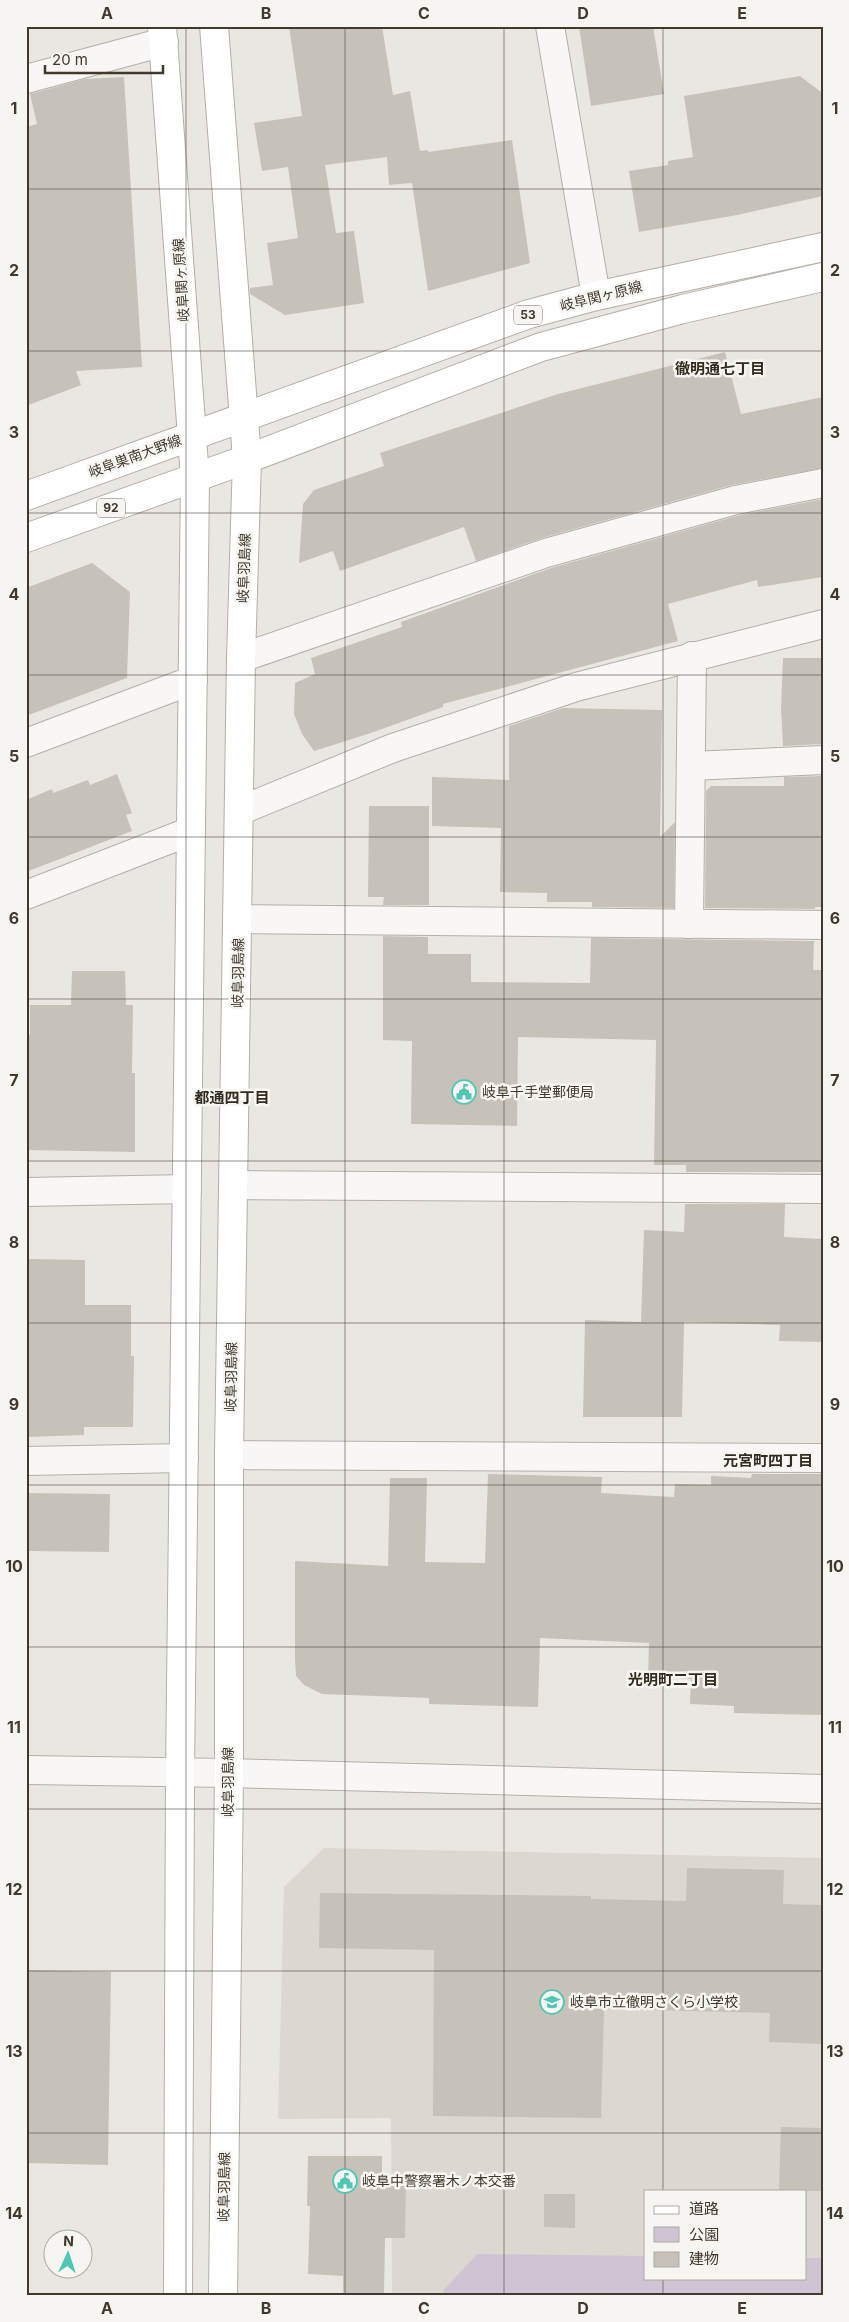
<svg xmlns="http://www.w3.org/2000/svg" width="849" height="2322" font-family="Inter,'Noto Sans JP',sans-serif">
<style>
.built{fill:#dcd7d1;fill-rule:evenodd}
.green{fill:#cfc4d3}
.building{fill:#c6c2ba}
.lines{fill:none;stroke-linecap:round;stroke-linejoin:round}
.minor-casing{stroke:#b4afa8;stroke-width:30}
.tertiary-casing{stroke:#b4afa8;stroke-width:30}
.secondary-casing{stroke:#b4afa8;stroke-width:30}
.primary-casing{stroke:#b5aea3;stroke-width:30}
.minor{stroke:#f8f7f5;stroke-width:28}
.tertiary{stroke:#f8f7f5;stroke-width:28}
.secondary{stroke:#fff;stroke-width:28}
.primary{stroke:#fff;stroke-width:28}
.grid{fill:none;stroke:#41392b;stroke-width:1;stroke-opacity:0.55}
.labels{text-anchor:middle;stroke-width:5;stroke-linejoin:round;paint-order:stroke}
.shield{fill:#f7f5f2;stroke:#787167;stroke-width:1}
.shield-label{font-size:12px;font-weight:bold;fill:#41392b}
.street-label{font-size:14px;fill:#41392b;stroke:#f7f5f2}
.poi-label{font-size:14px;fill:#41392b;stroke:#f7f5f2;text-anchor:start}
.neighbourhood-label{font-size:15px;font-weight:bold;fill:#322b1e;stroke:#f7f5f2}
.neatline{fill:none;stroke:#41392b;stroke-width:2}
.grid-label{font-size:16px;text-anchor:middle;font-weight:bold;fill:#41392b}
</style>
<rect width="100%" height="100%" fill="#eae7e3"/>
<path class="built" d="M324,1848L823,1858V2296H392L391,2118L278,2119L284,1887ZM645,2191H805V2278H645Z"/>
<polygon class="green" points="477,2254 645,2256 645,2278 805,2278 805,2258 823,2258 823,2296 443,2296 443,2291"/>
<g class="building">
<polygon points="289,26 382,26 393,95 410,91 420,151 428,150 428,152 512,140 530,263 428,291 412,183 389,185 387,157 325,165 336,233 354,231 364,303 285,315 250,294 250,288 273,285 267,243 298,238 288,167 262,171 254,123 302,116"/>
<polygon points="579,26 653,26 664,94 591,106"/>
<polygon points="800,76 821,92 823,196 737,215 639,232 629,171 668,165 668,161 693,157 684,96"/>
<polygon points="124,77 142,367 76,371 81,385 26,406 26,127 37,124 30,94 85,79"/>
<polygon points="725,352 741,414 823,397 823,468 732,485 542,538 476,561 464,527 340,571 333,551 299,563 303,504 314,490 384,466 380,453 558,394"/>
<polygon points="823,499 823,577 758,587 757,580 668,604 678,641 443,704 443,707 368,734 314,751 302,734 294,714 295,683 315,674 311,658 402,627 401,622 551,568 740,515"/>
<polygon points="92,563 130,592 127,678 26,716 26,588"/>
<polygon points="783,658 823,658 823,744 783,746 781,709"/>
<polygon points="563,708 662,710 660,837 675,822 674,908 592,907 592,902 547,902 547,893 500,892 501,828 432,826 432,777 509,780 509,726"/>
<polygon points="117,774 132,813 126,815 132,831 26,872 26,800 52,789 53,793 88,780 90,785"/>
<polygon points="823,776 823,907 815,907 815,909 705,908 706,791 711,786 784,786 784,777"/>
<polygon points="369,806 429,806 429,905 383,905 384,897 368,897"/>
<polygon points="383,936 428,937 428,954 471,954 471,982 590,983 591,938 814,941 813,970 823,970 823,1172 686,1172 686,1165 654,1165 656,1040 518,1037 517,1126 411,1124 412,1041 383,1040"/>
<polygon points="72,971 125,971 126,1005 133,1005 132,1073 135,1073 135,1152 26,1150 26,1035 30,1035 30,1005 71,1005"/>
<polygon points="685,1204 785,1204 784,1237 823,1239 823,1342 779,1341 780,1325 684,1322 682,1417 583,1417 585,1320 641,1322 644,1230 684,1232"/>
<polygon points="28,1259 85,1260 85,1305 131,1305 131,1356 134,1356 133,1427 84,1427 84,1435 26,1437"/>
<polygon points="488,1474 602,1477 601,1493 674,1497 675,1484 711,1485 711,1476 751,1478 752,1474 823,1474 823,1715 734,1713 734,1706 690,1704 691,1679 648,1677 649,1643 540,1638 538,1707 429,1704 429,1698 322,1694 304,1685 296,1676 295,1659 295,1561 388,1566 390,1478 427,1478 425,1562 485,1563"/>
<polygon points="26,1493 110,1494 109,1552 26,1551"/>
<polygon points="687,1868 784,1870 783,1904 823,1905 823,2044 769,2042 770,2013 604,2009 601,2118 433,2116 434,1950 319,1948 320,1893 591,1896 591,1899 686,1901"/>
<polygon points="26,1970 111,1972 108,2165 26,2163"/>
<polygon points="781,2127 823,2128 823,2191 779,2191"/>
<polygon points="308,2156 382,2156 382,2182 406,2183 405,2238 385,2238 384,2296 343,2296 343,2276 308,2274 310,2206 307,2206"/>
<polygon points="544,2194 575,2194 575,2228 544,2227"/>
</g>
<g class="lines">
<g class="minor-casing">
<g id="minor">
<polyline points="550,26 596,296"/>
<polyline points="26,79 164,42"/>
<polyline points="241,658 546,553 736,500 823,483"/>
<polyline points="26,743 193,680"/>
<polyline points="691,766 823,760"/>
<polyline points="239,811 393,748 576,687 823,624"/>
<polyline points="26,895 191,831"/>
<polyline points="239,919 823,925"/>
<polyline points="689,924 692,656"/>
<polyline points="234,1185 823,1189"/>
<polyline points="26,1192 187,1189"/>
<polyline points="229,1455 823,1458"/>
<polyline points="26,1461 184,1458"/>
</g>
</g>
<g class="tertiary-casing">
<polyline id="tertiary" points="26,1770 229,1773 823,1789"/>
</g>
<g class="secondary-casing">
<g id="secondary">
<polyline points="178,2296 180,1774 195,478"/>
<polyline points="223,2296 229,1773 229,1455 241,658 247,459"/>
</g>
</g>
<g class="primary-casing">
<g id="primary">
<polyline points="162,26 195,478"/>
<polyline points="214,26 247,459"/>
<polyline points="26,496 529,314 596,296 823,247"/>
<polyline points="26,538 247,459 541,347 683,309 823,277"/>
</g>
</g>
<use href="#minor" class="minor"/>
<use href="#tertiary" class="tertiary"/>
<use href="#secondary" class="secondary"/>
<use href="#primary" class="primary"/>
</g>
<path class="grid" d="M186,26V2296M345,26V2296M504,26V2296M663,26V2191M26,189H823M26,351H823M26,513H823M26,675H823M26,837H823M26,999H823M26,1161H823M26,1323H823M26,1485H823M26,1647H823M26,1809H823M26,1971H823M26,2133H823M663,2278V2296"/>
<defs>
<g id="civic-ring" transform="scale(1.25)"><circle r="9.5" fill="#f7f5f2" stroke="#50c6b4" stroke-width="1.5"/><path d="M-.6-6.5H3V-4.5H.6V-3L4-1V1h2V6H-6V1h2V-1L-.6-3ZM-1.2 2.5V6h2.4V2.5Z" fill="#50c6b4"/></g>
<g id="school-ring" transform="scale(1.25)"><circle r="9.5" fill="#f7f5f2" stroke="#50c6b4" stroke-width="1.5"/><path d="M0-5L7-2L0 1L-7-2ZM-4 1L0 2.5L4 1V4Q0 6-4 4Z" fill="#50c6b4"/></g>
</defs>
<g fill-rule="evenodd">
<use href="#civic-ring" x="464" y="1092"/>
<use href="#school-ring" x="552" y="2002"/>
<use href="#civic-ring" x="345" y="2181"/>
</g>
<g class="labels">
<g class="shield">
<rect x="514" y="305.5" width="28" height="19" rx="4"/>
<rect x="97" y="498.5" width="28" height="19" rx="4"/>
</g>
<g class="shield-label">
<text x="528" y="319">53</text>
<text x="111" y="512">92</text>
</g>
<g class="street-label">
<text transform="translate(181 280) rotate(-94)" y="5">岐阜関ヶ原線</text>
<text transform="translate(601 296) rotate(-14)" y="5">岐阜関ヶ原線</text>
<text transform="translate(135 456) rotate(-20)" y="5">岐阜巣南大野線</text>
<text transform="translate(244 568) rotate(-88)" y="5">岐阜羽島線</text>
<text transform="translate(238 973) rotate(-89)" y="5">岐阜羽島線</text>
<text transform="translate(231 1377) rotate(-89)" y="5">岐阜羽島線</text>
<text transform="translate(228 1782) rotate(-90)" y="5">岐阜羽島線</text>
<text transform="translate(224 2187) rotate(-89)" y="5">岐阜羽島線</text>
</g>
<g class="poi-label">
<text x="482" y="1097">岐阜千手堂郵便局</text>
<text x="570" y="2007">岐阜市立徹明さくら小学校</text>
<text x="362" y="2186">岐阜中警察署木ノ本交番</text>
</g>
<g class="neighbourhood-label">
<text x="720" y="374">徹明通七丁目</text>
<text x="232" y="1103">都通四丁目</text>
<text x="768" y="1466">元宮町四丁目</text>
<text x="673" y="1685">光明町二丁目</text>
</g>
</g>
<rect width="849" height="2322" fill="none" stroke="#f7f5f2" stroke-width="55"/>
<rect x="644" y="2190" width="162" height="90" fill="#f7f5f2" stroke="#aeaaa2"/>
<rect x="654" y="2206" width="25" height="8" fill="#ffffff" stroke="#aeaaa2"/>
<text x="689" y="2214" font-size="15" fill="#41392b">道路</text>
<rect x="654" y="2227" width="25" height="15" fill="#cfc4d3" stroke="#aeaaa2"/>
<text x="689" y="2240" font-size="15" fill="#41392b">公園</text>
<rect x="654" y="2252" width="25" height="15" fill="#c6c2ba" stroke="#aeaaa2"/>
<text x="689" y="2264" font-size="15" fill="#41392b">建物</text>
<g transform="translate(68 2254) rotate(3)"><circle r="24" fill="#f7f5f2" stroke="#aeaaa2"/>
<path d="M0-4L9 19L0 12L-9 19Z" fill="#50c6b4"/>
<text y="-8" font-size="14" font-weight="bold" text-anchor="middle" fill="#41392b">N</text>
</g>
<path d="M45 65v8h118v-8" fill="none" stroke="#41392b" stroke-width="2.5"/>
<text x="52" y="65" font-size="15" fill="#41392b" stroke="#f7f5f2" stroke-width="4" paint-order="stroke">20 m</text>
<rect x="28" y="28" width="794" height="2266" class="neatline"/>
<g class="grid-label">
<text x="107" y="19">A</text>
<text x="266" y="19">B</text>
<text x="424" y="19">C</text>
<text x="583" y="19">D</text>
<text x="742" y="19">E</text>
<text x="14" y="114">1</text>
<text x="835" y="114">1</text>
<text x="14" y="276">2</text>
<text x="835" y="276">2</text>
<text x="14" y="438">3</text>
<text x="835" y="438">3</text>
<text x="14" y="600">4</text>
<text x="835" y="600">4</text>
<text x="14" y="762">5</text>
<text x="835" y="762">5</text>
<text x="14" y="924">6</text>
<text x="835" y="924">6</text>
<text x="14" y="1086">7</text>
<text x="835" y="1086">7</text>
<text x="14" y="1248">8</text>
<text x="835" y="1248">8</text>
<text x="14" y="1410">9</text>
<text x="835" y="1410">9</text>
<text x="14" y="1572">10</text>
<text x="835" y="1572">10</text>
<text x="14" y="1733">11</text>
<text x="835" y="1733">11</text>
<text x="14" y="1895">12</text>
<text x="835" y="1895">12</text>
<text x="14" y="2057">13</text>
<text x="835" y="2057">13</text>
<text x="14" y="2219">14</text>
<text x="835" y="2219">14</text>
<text x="107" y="2314">A</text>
<text x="266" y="2314">B</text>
<text x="424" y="2314">C</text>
<text x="583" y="2314">D</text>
<text x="742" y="2314">E</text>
</g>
</svg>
